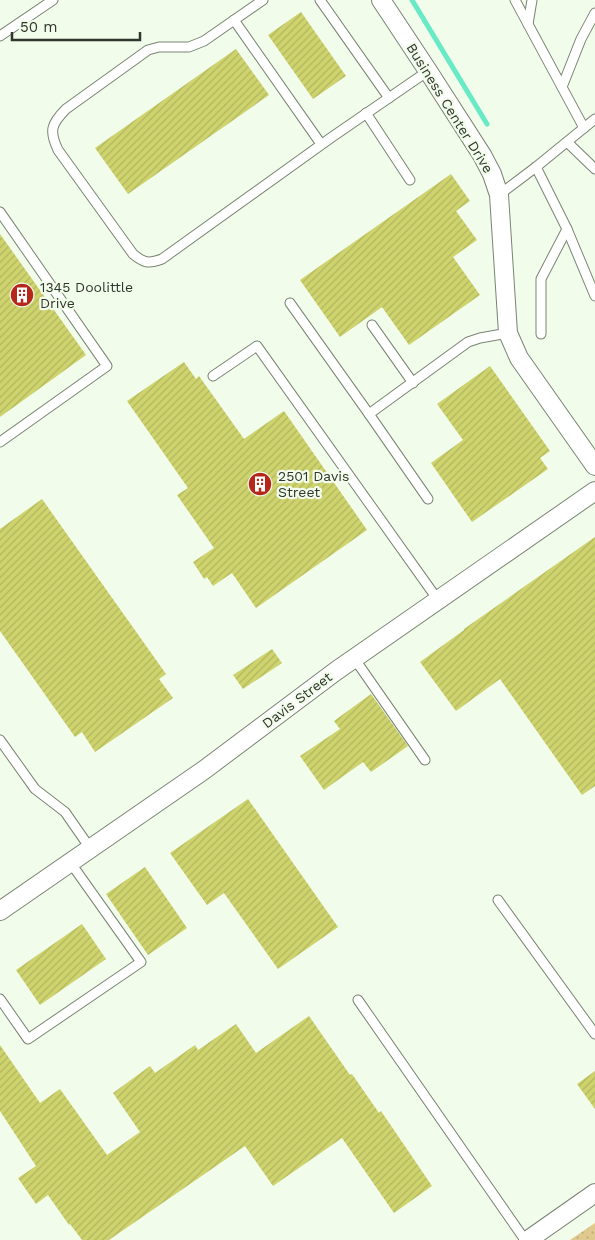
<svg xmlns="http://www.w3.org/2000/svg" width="595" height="1240" font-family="'Work Sans',sans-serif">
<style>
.grass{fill:url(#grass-dots)}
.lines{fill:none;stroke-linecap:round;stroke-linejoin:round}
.stream{stroke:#69eac7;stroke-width:5}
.building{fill:url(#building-hatch)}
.lane-casing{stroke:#7b8474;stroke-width:11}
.street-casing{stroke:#7b8474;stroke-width:20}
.lane{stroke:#fff;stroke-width:9}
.street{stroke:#fff;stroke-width:18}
.labels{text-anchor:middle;stroke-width:4.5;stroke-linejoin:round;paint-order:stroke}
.street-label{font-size:14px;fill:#31352e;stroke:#f1fcea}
.poi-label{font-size:14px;fill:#31352e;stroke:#f1fcea;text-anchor:start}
</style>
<defs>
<pattern id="grass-dots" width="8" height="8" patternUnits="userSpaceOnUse" patternTransform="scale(1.25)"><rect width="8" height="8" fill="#dfc98c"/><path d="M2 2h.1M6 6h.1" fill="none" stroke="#c0ad79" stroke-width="1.8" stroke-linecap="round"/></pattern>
<pattern id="building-hatch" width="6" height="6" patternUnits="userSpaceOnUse" patternTransform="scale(1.25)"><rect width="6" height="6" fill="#ced36d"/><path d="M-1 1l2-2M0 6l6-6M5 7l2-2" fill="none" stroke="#b1b65f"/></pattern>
</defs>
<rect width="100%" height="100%" fill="#f1fcea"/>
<polygon class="grass" points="595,1223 595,1240 570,1240"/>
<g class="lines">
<polyline class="stream" points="412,0 487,124"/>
</g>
<g class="building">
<polygon points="301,12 346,76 313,99 268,35"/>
<polygon points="236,49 269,95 128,194 95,148"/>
<polygon points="451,174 470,201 456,211 477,240 453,257 480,295 409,345 382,307 340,337 300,280"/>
<polygon points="0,234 86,355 0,417"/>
<polygon points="184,362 196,379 199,376 244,439 284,411 367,530 256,608 232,573 213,586 207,577 204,579 193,562 214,548 177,495 188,488 127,401"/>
<polygon points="490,366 550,451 540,458 548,469 472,522 431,463 463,440 437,404"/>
<polygon points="42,499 166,674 159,679 173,698 95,752 82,732 75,737 0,631 0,529"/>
<polygon points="595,537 595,786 582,795 500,679 456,711 420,662 464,630 464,629"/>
<polygon points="272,649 282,663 243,689 233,675"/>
<polygon points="371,694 408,746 371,772 363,762 324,790 300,756 340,729 334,721"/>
<polygon points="248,799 338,927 278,969 224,893 207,905 170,853"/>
<polygon points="145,867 187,928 148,955 106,894"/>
<polygon points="82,924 106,959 40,1005 16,970"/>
<polygon points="309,1016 350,1075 352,1074 379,1113 381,1111 432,1186 394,1213 342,1138 273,1186 245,1146 109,1240 82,1240 70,1224 69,1225 48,1195 36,1204 18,1178 36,1166 0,1111 0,1045 40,1103 60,1089 107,1155 140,1132 113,1093 150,1066 155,1073 195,1045 198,1050 236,1024 256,1053"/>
<polygon points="595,1071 595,1109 577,1084"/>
</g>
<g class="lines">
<g class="lane-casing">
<g id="lane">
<path d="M263,0L204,41L189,47H159L148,50L66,109C51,124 49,131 58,150L133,254C144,263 148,264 162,259L332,137L428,71"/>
<polyline points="320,0 389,98"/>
<polyline points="515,0 584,128"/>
<polyline points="234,20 321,144"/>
<polyline points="528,24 532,0"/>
<polyline points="0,36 53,0"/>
<polyline points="562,87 581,39 595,13"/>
<polyline points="366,113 410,180"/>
<polyline points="567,142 595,169"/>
<polyline points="536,167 567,229 595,296"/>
<polyline points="499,195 536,167 595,119"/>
<polyline points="0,212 107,366 0,442"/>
<polyline points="290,303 369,414 468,342 480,338 508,333"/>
<polyline points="372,325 413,383"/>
<polyline points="541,334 541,279 567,229"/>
<polyline points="213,376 257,346 438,600"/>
<polyline points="369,414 428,499"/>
<polyline points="354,658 425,760"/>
<polyline points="0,740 35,789 65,812 90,848"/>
<polyline points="498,900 595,1034"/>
<polyline points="0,999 28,1039 141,962 70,862"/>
<polyline points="358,1000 525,1240"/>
</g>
</g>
<g class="street-casing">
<g id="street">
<polyline points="381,0 428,71 482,155 492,174 499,195 508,333 519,358 595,466"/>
<polyline points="0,911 204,770 336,671 595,491"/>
<polyline points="528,1240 595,1193"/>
</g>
</g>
<use href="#lane" class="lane"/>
<use href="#street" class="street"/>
</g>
<defs>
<g id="building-disc" transform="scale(1.25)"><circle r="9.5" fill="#b5271a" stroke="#f1fcea"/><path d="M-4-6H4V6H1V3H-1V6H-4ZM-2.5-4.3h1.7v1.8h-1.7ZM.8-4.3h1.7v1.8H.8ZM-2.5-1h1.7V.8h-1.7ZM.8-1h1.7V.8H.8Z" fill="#fff"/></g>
</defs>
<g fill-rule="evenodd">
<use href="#building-disc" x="22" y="295"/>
<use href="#building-disc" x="260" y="484"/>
</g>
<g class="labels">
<g class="street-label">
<text transform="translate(450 108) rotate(58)" y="5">Business Center Drive</text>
<text transform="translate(297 700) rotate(-37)" y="5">Davis Street</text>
</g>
<g class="poi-label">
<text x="40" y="292">1345 Doolittle<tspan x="40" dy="16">Drive</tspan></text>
<text x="278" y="481">2501 Davis<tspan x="278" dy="16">Street</tspan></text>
</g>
</g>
<path d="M12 32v8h128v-8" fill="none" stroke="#31352e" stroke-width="2.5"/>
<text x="20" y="32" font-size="15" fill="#31352e" stroke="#f1fcea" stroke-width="4" paint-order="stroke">50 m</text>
</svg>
